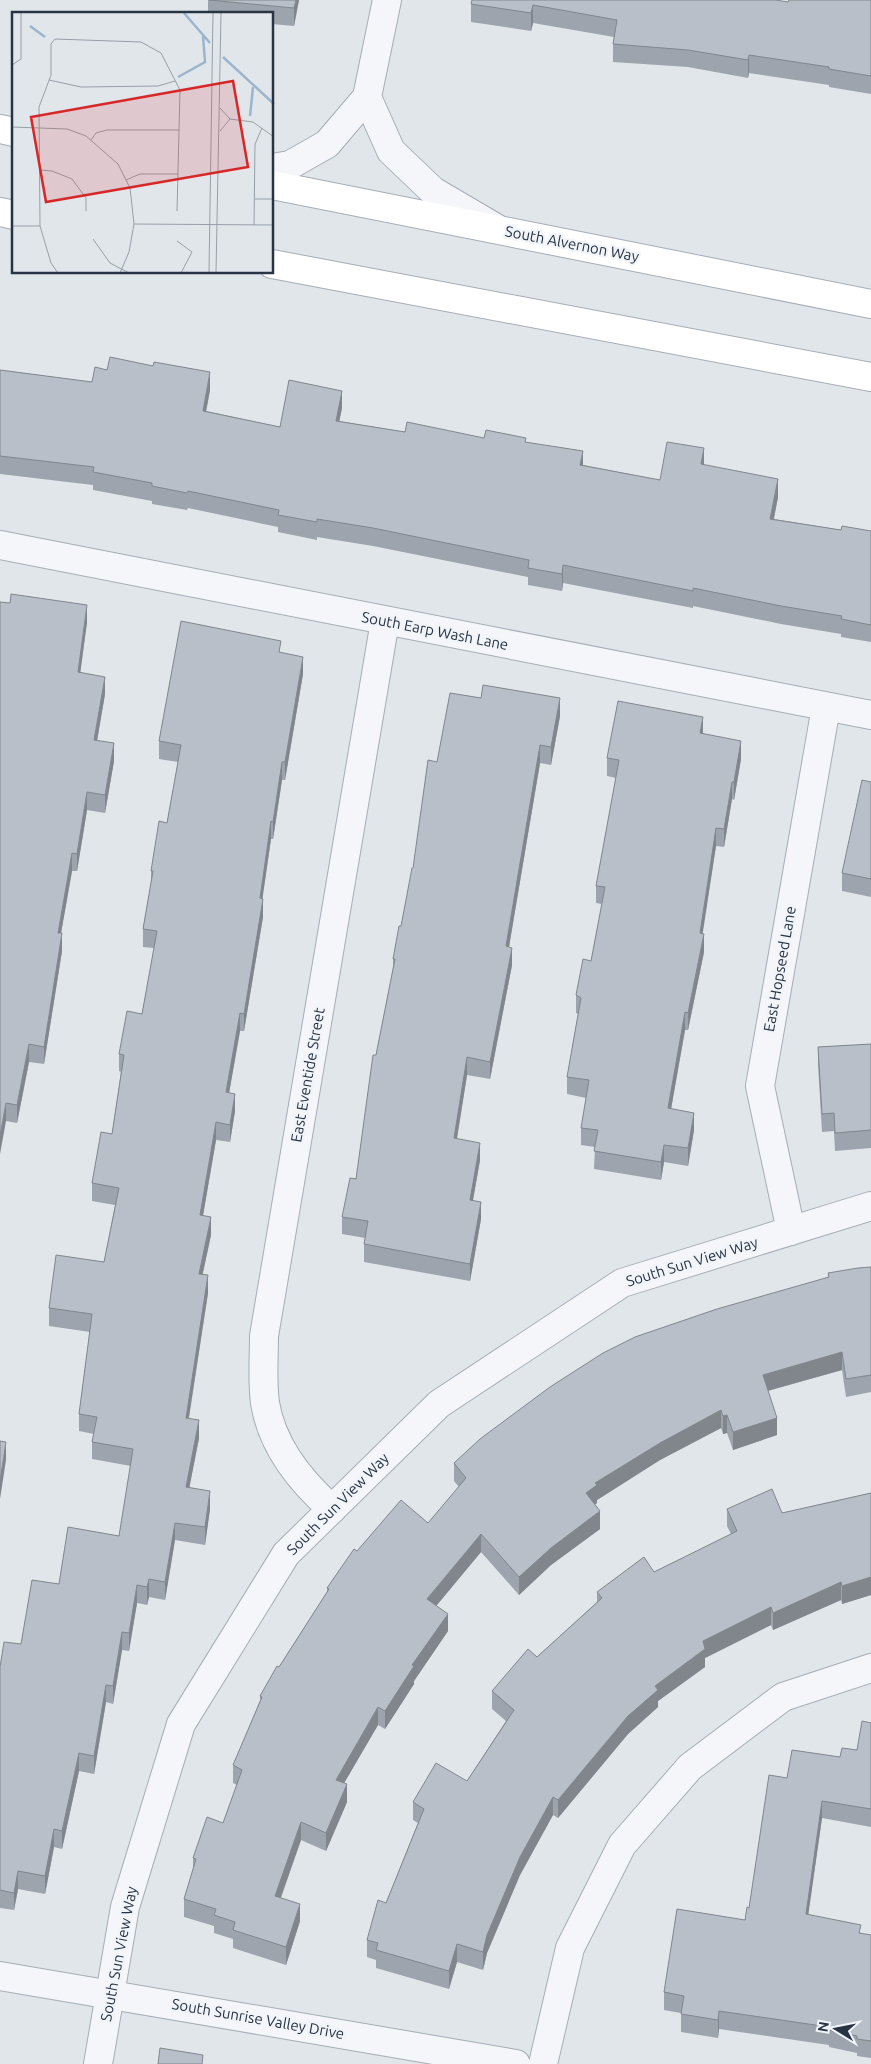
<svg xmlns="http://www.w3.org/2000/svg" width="871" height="2064" font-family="Ubuntu,sans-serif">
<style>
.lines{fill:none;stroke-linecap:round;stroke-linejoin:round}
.street-casing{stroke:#a6adb6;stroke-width:30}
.secondary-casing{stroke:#a6adb6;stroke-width:30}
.street{stroke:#f5f6f9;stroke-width:28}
.secondary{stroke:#fff;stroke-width:28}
.wall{fill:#9ea4ad}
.shaded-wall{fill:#81868d}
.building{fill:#b8bfc9;stroke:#81868d}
.labels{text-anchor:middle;stroke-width:4.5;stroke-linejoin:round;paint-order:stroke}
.street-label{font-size:15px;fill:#283444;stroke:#f1f4f8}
.inset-river{fill:none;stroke:#9bb5cd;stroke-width:2.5}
.inset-road{fill:none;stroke:#979fa8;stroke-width:1}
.view{fill:#d62828;fill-opacity:0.15;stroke:#d62828;stroke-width:2.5}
.inset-edge{fill:none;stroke:#283444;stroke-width:2.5}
</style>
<rect width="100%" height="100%" fill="#e1e6eb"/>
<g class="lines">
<g class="street-casing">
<g id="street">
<polyline points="367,97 387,0"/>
<polyline points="272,168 290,165 327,144 367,97 391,151 433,191 496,228"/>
<polyline points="0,545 871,715"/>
<polyline points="791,1231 760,1086 826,707"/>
<path d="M332,1509C300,1481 272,1446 265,1403C262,1381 264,1358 264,1336L385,621"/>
<polyline points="0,1976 516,2064"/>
<polyline points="98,2064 125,1907 181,1724 286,1554 439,1404 622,1283 871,1206"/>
<polyline points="543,2064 570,1948 622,1845 690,1767 783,1697 871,1668"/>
</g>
</g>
<g class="secondary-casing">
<g id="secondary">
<polyline points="0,129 14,132"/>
<polyline points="272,185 871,304"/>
<polyline points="0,212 14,215"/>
<polyline points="272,264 871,377"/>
</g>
</g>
<use href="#street" class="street"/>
<use href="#secondary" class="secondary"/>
</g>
<g class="wall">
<polygon points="208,0 299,0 294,26 272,24 272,14 208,14"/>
<polygon points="871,0 871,94 829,87 829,85 749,73 748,78 688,67 613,62 613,44 614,37 533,23 531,31 471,22 471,4 788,2"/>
<polygon points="0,336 0,370 92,382 210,390 206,411 280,427 342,408 339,421 405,432 484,438 526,442 583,465 660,480 704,465 778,497 774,519 841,530 871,531 871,642 841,637 841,634 781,624 693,606 693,608 563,583 562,591 528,585 528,577 373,546 317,537 317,540 278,532 278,527 188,508 187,510 152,504 152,501 93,490 93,485 0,474"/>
<polygon points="0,602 87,622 80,673 105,694 97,741 114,761 105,813 87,810 77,871 72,871 61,933 62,951 44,1064 29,1062 17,1123 6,1121"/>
<polygon points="281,652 303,674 285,780 282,780 273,839 271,839 262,899 263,917 244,1031 240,1031 229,1093 235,1111 230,1142 216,1140 203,1215 211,1235 202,1275 208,1293 189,1418 199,1438 189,1488 210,1509 205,1545 175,1540 165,1600 149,1597 147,1605 137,1603 129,1651 122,1650 113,1704 106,1702 94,1774 79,1771 62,1849 54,1847 45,1894 18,1889 14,1910 0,1908 0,1667 21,1644 59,1584 119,1536 131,1466 92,1459 92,1442 94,1434 79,1431 79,1414 90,1332 49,1326 49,1308 104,1262 115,1205 92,1201 92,1183 112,1134 121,1072 119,1071 119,1054 142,1014 154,948 143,947 143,929 151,884 151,871 167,823 178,762 159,759 159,741"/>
<polygon points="560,716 551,765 540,763 509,947 512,965 490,1079 467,1075 457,1139 480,1160 473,1200 481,1219 470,1281 364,1262 364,1244 365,1238 342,1234 342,1217 356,1179 376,1055 393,968 393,959 401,926 437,762"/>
<polygon points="703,733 741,759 734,800 732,799 724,847 716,846 702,934 704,952 688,1030 685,1030 671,1109 694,1130 688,1166 664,1162 661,1180 594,1169 595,1147 581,1145 581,1128 586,1098 567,1094 567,1077 578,1014 576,1013 576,995 591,961 602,904 596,903 596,886 616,778 607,776 607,758"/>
<polygon points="871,782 871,897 842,891 842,873"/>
<polygon points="871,1044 871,1148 835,1151 834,1131 822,1132 818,1065 818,1047"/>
<polygon points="871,1267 871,1392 846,1397 842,1370 768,1391 777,1435 733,1450 727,1433 723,1434 721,1428 660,1460 597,1500 597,1503 595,1504 600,1529 551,1565 519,1595 481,1552 436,1606 448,1631 414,1681 414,1684 385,1729 378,1725 344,1783 347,1802 326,1851 301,1840 281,1898 300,1921 286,1965 233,1948 233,1939 214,1933 214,1926 184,1917 184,1899 193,1870 193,1858 223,1823 237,1785 233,1783 233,1765 260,1701 260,1696 279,1667 327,1592 327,1588 357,1551 428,1523 459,1487 454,1481 454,1463 828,1277 828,1273"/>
<polygon points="871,1493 871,1595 842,1604 841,1600 773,1630 771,1625 705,1658 705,1667 658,1701 658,1707 628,1734 558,1818 553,1815 520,1875 487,1953 483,1970 457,1962 449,1989 376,1968 376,1960 367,1957 367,1940 386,1903 418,1823 413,1820 413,1802 467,1781 506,1721 492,1709 492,1691 537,1657 597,1602 597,1592 654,1572 731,1534 727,1526 727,1509 782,1513"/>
<polygon points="871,1723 871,1827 822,1818 808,1914 861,1933 871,1935 871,2058 857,2056 857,2053 829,2047 829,2045 719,2029 718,2038 681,2032 681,2013 664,2010 664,1992 745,1920 787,1778 857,1750"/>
</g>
<g class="shaded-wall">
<polygon points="296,0 299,0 294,26 294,8"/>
<polygon points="533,5 533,23 531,31 531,13"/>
<polygon points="749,55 749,73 748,78 748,60"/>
<polygon points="210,372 210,390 203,428 203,411"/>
<polygon points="342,391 342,408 336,438 336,421"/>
<polygon points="704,448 704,466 701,464"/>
<polygon points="583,451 583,469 580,465"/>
<polygon points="778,479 778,497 770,537 770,519"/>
<polygon points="563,565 563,583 562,591 562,574"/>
<polygon points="87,605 87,622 78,690 78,672"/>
<polygon points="303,657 303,674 285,780 285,762"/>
<polygon points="105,677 105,694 94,758 94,740"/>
<polygon points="560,698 560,716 551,765 551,747"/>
<polygon points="703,717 703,735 700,733"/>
<polygon points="741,741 741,759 734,800 734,782"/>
<polygon points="114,743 114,761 105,813 105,795"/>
<polygon points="540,745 540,763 506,964 506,946"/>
<polygon points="282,762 282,780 273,839 273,822"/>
<polygon points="732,782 732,799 724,847 724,829"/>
<polygon points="87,792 87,810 77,871 77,854"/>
<polygon points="271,821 271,839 260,916 260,898"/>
<polygon points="716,828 716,846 700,951 700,933"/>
<polygon points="72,853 72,871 58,950 58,933"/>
<polygon points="263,899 263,917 244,1031 244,1014"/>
<polygon points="62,933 62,951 44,1064 44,1047"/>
<polygon points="704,934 704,952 688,1030 688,1013"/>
<polygon points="512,948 512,965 490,1079 490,1062"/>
<polygon points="685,1012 685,1030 668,1126 668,1108"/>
<polygon points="240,1013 240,1031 226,1110 226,1092"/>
<polygon points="29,1044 29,1062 17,1123 17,1105"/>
<polygon points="467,1057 467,1075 454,1156 454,1138"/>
<polygon points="235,1094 235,1111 230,1142 230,1125"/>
<polygon points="6,1103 6,1121 0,1154 0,1136"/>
<polygon points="694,1113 694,1130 688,1166 688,1148"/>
<polygon points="216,1122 216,1140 200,1233 200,1215"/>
<polygon points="480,1143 480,1160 470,1217 470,1200"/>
<polygon points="664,1145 664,1162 661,1180 661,1162"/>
<polygon points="481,1202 481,1219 470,1281 470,1264"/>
<polygon points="211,1217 211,1235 199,1292 199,1274"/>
<polygon points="208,1275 208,1293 186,1435 186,1418"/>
<polygon points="842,1352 842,1370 763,1392 763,1375"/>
<polygon points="721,1410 721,1428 660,1460 597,1500 597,1503 586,1511 586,1493 595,1483 660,1443"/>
<polygon points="727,1415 727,1433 723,1434 723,1416"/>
<polygon points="777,1418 777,1435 733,1450 733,1432"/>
<polygon points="199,1420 199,1438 186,1505 186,1487"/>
<polygon points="6,1442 6,1460 0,1499 0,1481"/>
<polygon points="210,1491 210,1509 205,1545 205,1527"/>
<polygon points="600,1511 600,1529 551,1565 519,1595 519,1577 551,1548"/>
<polygon points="175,1523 175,1540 165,1600 165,1582"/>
<polygon points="481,1534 481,1552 427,1617 427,1599"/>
<polygon points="871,1577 871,1595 842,1604 842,1586"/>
<polygon points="149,1579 149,1597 147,1605 147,1587"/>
<polygon points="841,1582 841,1600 773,1630 773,1613"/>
<polygon points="137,1585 137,1603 129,1651 129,1633"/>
<polygon points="771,1607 771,1625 705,1658 705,1667 658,1701 658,1707 628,1734 558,1818 558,1800 628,1716 655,1686 703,1641"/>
<polygon points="448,1614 448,1631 414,1681 414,1684 385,1729 385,1711 412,1665"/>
<polygon points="122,1632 122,1650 113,1704 113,1686"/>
<polygon points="106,1685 106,1702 94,1774 94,1756"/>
<polygon points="378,1707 378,1725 336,1797 336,1780"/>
<polygon points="79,1753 79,1771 62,1849 62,1831"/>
<polygon points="347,1784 347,1802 326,1851 326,1833"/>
<polygon points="553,1797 553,1815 520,1875 487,1953 483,1970 483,1952 487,1935 520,1857"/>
<polygon points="822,1801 822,1818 806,1931 806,1914"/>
<polygon points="301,1822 301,1840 275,1913 275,1896"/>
<polygon points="54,1829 54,1847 45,1894 45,1876"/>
<polygon points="18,1871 18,1889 14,1910 14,1893"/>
<polygon points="300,1904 300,1921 286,1965 286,1947"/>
<polygon points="457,1944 457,1962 449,1989 449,1971"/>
<polygon points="719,2011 719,2029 718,2038 718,2020"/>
</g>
<g class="building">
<polygon points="209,0 296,0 294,8"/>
<polygon points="472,0 776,0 788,2 789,0 871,0 871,76 829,69 829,67 749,55 748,60 688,50 613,44 617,20 533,5 531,13 471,4"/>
<polygon points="110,357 153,366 154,362 210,372 203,411 280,427 289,380 342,391 336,421 405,432 407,422 484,438 486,430 526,438 525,442 583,451 580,465 660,480 667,442 704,448 701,464 778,479 770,519 841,530 842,526 871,531 871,625 841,619 842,616 781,606 693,588 693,591 563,565 562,574 528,568 529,560 373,528 317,519 317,522 278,515 279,510 188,491 187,493 152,486 152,483 93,472 94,467 0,456 0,370 92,382 95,367 107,370"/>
<polygon points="11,594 87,605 78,672 105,677 94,740 114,743 105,795 87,792 77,854 72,853 58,933 62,933 44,1047 29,1044 17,1105 6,1103 0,1136 0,602 10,603"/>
<polygon points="181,621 281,641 279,652 303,657 285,762 282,762 273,822 271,821 260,898 263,899 244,1014 240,1013 226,1092 235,1094 230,1125 216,1122 200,1215 211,1217 199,1274 208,1275 186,1418 199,1420 186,1487 210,1491 205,1527 175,1523 165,1582 149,1579 147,1587 137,1585 129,1633 122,1632 113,1686 106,1685 94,1756 79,1753 62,1831 54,1829 45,1876 18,1871 14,1893 0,1890 0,1667 4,1642 21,1644 32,1580 59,1584 68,1527 119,1536 133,1449 92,1442 97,1417 79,1414 92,1314 49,1308 56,1255 104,1262 119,1188 92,1183 101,1132 112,1134 124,1055 119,1054 127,1011 142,1014 157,931 143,929 153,871 151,871 159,821 167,823 181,745 159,741"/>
<polygon points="483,685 560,698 551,747 540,745 506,946 512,948 490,1062 467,1057 454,1138 480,1143 470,1200 481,1202 470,1264 364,1244 368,1221 342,1217 350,1178 356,1179 373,1055 376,1055 395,959 393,959 399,926 401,926 412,868 413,868 428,760 437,762 450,693 481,698"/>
<polygon points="618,701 703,717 700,733 741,741 734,782 732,782 724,829 716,828 700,933 704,934 688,1013 685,1012 668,1108 694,1113 688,1148 664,1145 661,1162 594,1151 598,1130 581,1128 589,1080 567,1077 581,998 576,995 583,959 591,961 605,887 596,886 619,760 607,758"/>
<polygon points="862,780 871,782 871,879 842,873"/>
<polygon points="871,1044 871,1130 835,1133 834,1113 822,1114 818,1047"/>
<polygon points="871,1267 871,1375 846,1379 842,1352 763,1375 777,1418 733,1432 727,1415 723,1416 721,1410 660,1443 595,1483 597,1485 586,1493 600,1511 551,1548 519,1577 481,1534 427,1599 448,1614 412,1665 414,1666 385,1711 378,1707 336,1780 347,1784 326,1833 301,1822 275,1896 300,1904 286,1947 233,1930 235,1922 214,1915 216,1909 184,1899 196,1859 193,1858 207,1817 223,1823 242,1770 233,1765 262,1697 260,1696 277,1666 279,1667 329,1589 327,1588 354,1549 357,1551 401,1500 428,1523 466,1478 454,1463 480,1439 550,1387 603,1353 635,1337 717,1309 829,1277 828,1273 858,1268"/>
<polygon points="0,1441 6,1442 0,1481"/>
<polygon points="772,1489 782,1513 871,1493 871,1577 842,1586 841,1582 773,1613 771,1607 703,1641 705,1649 655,1686 658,1690 628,1716 558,1800 553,1797 520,1857 487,1935 483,1952 457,1944 449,1971 376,1950 378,1943 367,1940 378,1900 386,1903 424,1809 413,1802 436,1763 467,1781 514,1710 492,1691 528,1649 537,1657 602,1598 597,1592 644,1557 654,1572 737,1531 727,1509"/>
<polygon points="862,1721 871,1723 871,1809 822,1801 806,1914 861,1925 859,1933 871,1935 871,2041 857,2039 857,2036 829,2030 829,2027 719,2011 718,2020 681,2014 684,1996 664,1992 677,1909 745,1920 747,1907 749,1908 769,1775 787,1778 792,1750 840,1757 842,1748 857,1750"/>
<polygon points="160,2048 203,2055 202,2064 158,2064"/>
</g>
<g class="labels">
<g class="street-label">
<text transform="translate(572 244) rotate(11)" y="5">South Alvernon Way</text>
<text transform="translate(435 631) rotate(11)" y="5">South Earp Wash Lane</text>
<text transform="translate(780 969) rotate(-80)" y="5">East Hopseed Lane</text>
<text transform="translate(308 1075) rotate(-80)" y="5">East Eventide Street</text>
<text transform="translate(692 1262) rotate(-17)" y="5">South Sun View Way</text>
<text transform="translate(338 1504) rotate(-45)" y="5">South Sun View Way</text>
<text transform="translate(119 1954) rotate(-79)" y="5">South Sun View Way</text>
<text transform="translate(258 2019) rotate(10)" y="5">South Sunrise Valley Drive</text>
</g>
</g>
<g transform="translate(12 12)">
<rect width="261" height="261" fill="#e1e6eb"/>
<path class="inset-river" d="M172,1L198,31M18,14L33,25M211,45L262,92M166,65L193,50L191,24M238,104L241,75"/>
<path class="inset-road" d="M0,53L9,47V1M37,68L69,75L146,74L163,69M218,107L241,110L262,125M0,115L55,117L74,124L106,152L118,176L122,212L117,240L108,261M208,119L218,107L208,96M79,128L84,121L95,118H167M28,158L40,159L60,167L74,186V199M114,168L128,162H166M243,187H262M122,212L262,213M242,213L243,132L250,116M0,214H28M0,220V261M81,227L98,251L117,261M165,229L180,240L169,261M46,261L39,251L28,214L27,95L39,63V32L43,27L129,30L149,41L168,78L165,199M197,261L201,1M204,261L209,1"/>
<path class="view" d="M221,69L236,155L34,190L19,105Z"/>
<rect width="261" height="261" class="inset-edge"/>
</g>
<g transform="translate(836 2029) rotate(280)" stroke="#f1f4f8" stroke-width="4" paint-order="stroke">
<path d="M0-4L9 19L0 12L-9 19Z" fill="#283444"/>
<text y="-8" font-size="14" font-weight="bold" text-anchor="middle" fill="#283444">N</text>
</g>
</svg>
